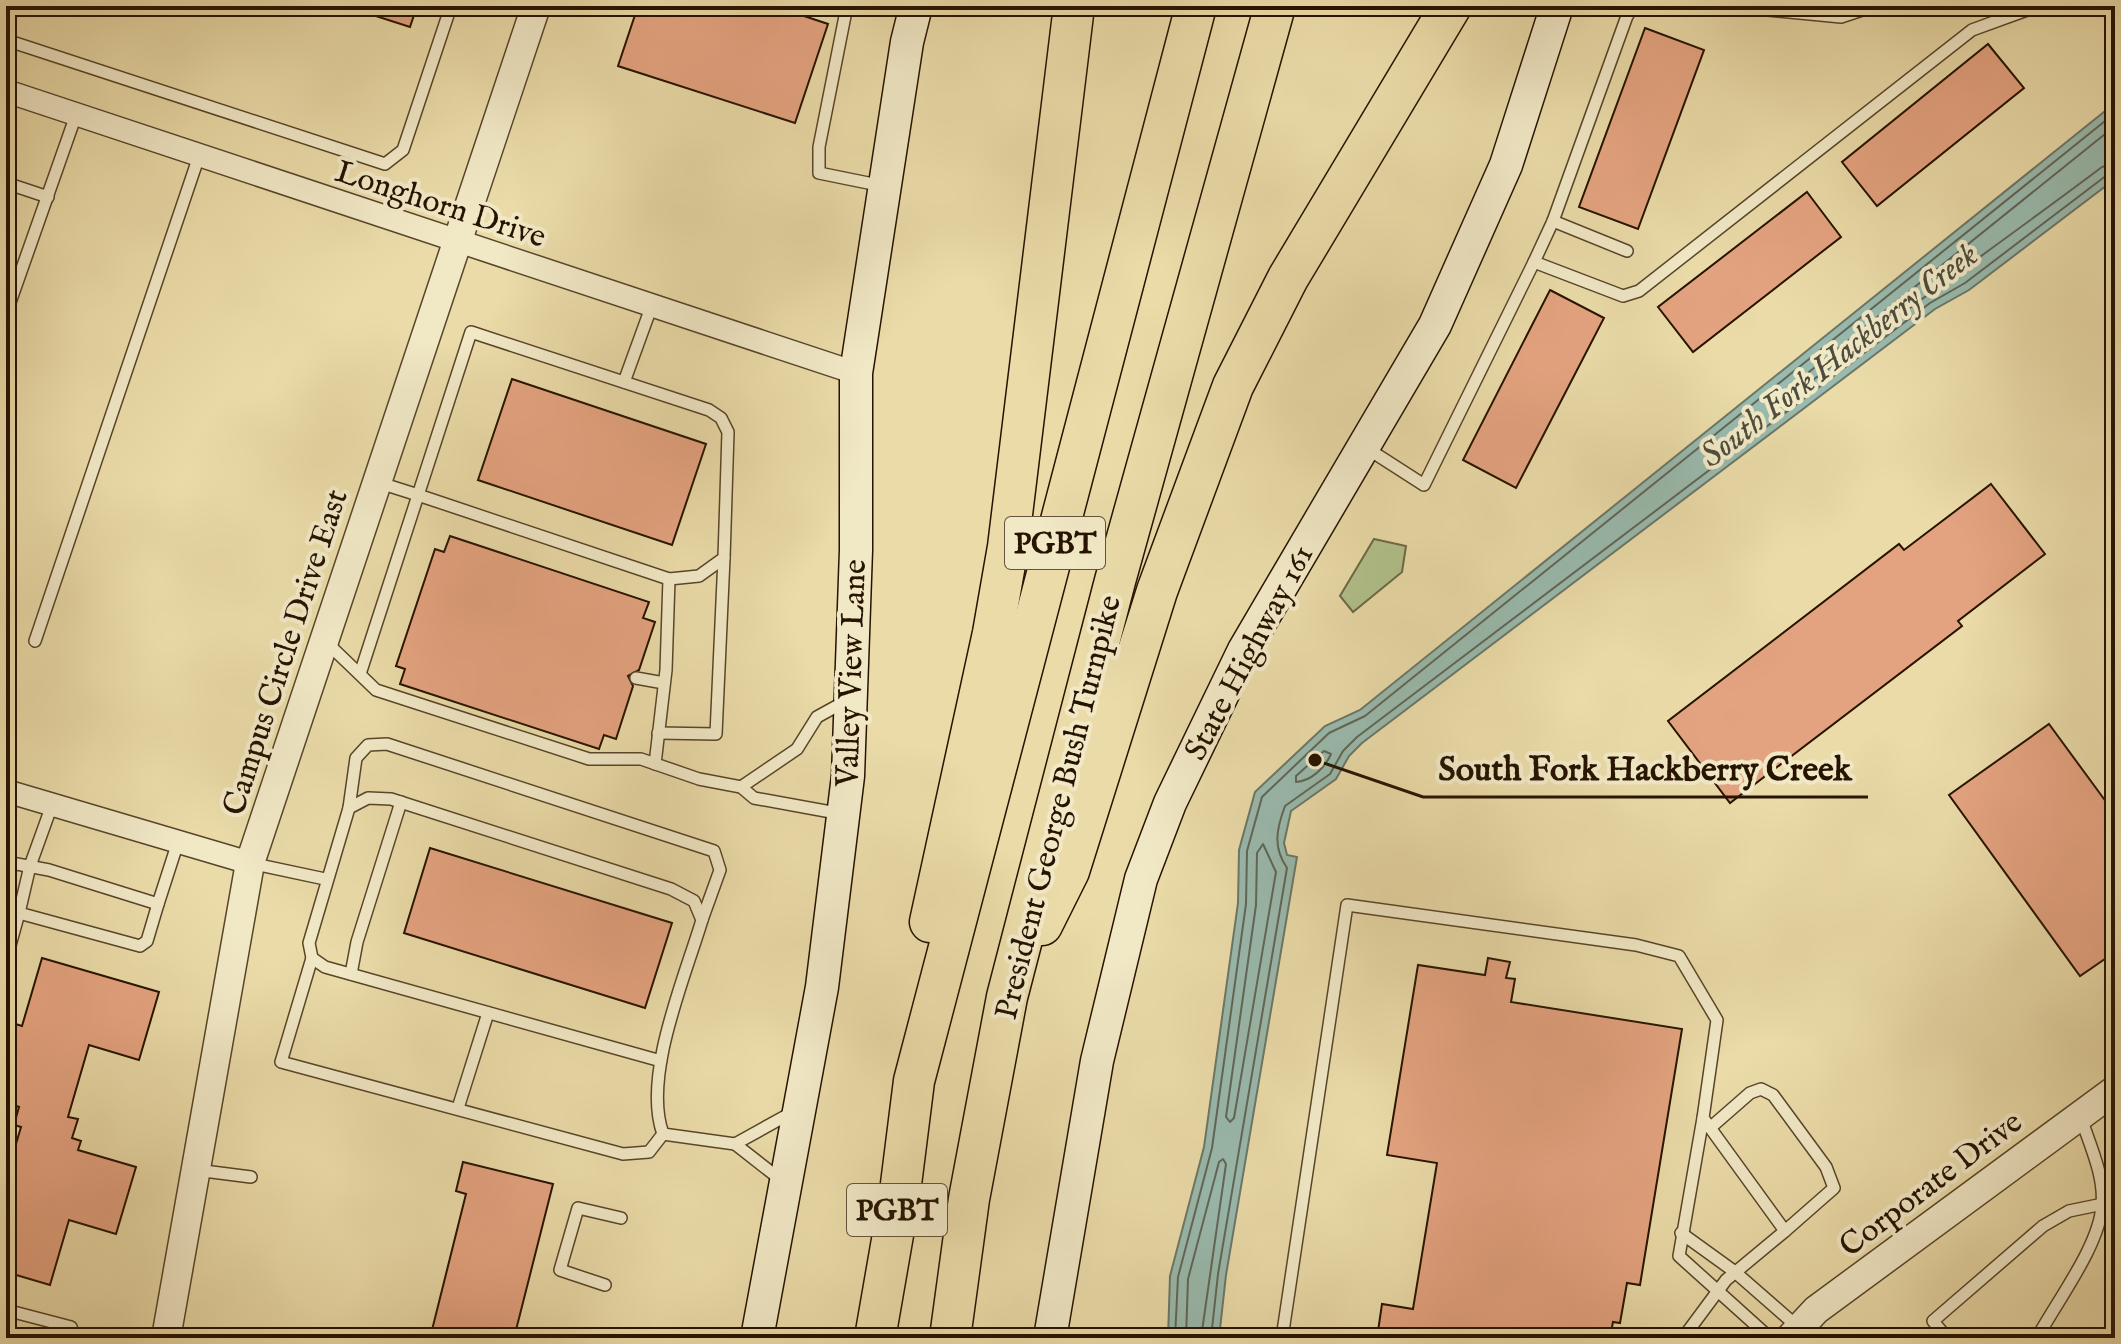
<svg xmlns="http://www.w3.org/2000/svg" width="2121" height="1344" font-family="'IM FELL English',serif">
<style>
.green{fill:#b1c18c;stroke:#6c6a46;stroke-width:2}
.water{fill:#99baae;stroke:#6b7768;stroke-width:2}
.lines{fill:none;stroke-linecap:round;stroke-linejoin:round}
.shore{stroke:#606657;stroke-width:2}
.building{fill:#e4a380;stroke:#261300;stroke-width:2}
.service-casing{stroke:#57452a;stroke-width:14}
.minor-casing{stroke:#57452a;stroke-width:25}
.tertiary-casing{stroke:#57452a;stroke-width:31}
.secondary-casing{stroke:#261300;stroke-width:35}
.motorway-casing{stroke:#261300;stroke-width:43}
.service{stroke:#f1e8c6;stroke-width:11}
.minor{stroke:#f1e8c6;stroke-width:22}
.tertiary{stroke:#f1e8c6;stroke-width:28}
.secondary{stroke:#f1e8c6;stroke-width:32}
.motorway{stroke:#eadba8;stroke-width:40}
.labels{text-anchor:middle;stroke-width:8;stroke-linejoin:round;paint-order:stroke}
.shield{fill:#f1e8c6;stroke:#63533b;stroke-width:2}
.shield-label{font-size:30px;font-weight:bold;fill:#261300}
.street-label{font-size:32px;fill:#261300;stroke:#f1e8c6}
.water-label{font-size:34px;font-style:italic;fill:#4e4d3d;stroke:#f1e8c6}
.leader{fill:none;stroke:#261300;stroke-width:3}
.callout-dot{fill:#261300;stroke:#f1e8c6;stroke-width:3}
.callout-label{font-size:34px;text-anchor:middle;font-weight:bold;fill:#261300;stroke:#f1e8c6;stroke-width:8;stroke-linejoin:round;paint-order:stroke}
</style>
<rect width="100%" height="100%" fill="#eadba8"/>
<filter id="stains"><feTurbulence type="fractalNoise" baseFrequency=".0025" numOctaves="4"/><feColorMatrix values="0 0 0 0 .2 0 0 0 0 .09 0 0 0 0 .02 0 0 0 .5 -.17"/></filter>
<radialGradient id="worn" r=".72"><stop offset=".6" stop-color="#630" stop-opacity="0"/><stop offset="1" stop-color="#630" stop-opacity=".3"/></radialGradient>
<polygon class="green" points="1374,539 1406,546 1402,572 1353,612 1340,596"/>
<polygon class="water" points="2115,103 2115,179 1969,290 1935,309 1362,743 1349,756 1336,779 1291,811 1284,843 1287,855 1297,857 1226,1275 1219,1338 1168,1338 1170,1276 1204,1147 1238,903 1239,850 1255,792 1325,726 1360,710"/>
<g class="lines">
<g class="shore">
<path d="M2115,126L1804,376L1803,381L1809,383C1906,309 2005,240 2102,167L2115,163"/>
<path d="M1324,751L1331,754C1325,768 1311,781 1296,782V776Z"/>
<polygon points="1263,844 1276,872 1234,1118 1230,1122 1226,1117 1256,905 1257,853"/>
<polyline points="1175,1338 1178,1277 1212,1148 1246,904 1247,851 1262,797 1329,733 1365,716 2115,113"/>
<polyline points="1186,1338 1188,1279 1219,1162 1223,1159 1226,1164 1201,1338"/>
<path d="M1211,1338L1218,1274L1287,868C1273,848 1276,830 1285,806L1330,774L1343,751L1357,737L1930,303L1965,283L2107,175L2115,173"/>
</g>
</g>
<g class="building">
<polygon points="354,6 417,6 410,27 354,9"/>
<polygon points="638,6 774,6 828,24 795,123 618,66"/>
<polygon points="1645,28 1704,50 1638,229 1579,207"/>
<polygon points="1988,44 2024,88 1877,206 1842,162"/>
<polygon points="1807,192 1841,237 1693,352 1658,307"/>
<polygon points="1550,290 1604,318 1516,488 1463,460"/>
<polygon points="512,379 706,444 672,545 478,480"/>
<polygon points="1991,484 2045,554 1958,621 1962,626 1730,803 1668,721 1899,544 1904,550"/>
<polygon points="450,536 649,602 643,618 655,622 639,670 628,676 633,686 616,739 604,735 599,749 400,684 405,669 396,666 435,549 444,552"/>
<polygon points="2049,724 2115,814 2115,952 2080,976 1949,795"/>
<polygon points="430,848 672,923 645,1008 404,933"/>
<polygon points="42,958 159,992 139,1060 89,1045 68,1117 78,1119 72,1138 81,1141 78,1150 136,1167 116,1234 69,1220 50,1285 6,1272 6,1178 21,1127 14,1125 19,1107 10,1104 12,1096 6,1094 6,1021 22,1026"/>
<polygon points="1488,958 1510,962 1506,978 1515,979 1511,1002 1682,1029 1640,1285 1627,1283 1620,1323 1613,1322 1610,1338 1377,1338 1382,1304 1413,1309 1437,1163 1387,1155 1418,965 1485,975"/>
<polygon points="463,1162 553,1184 514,1338 430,1338 466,1194 456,1191"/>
</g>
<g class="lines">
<g class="service-casing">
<g id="service">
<polyline points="847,6 819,147 819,173 883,186"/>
<polyline points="1634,6 1627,16 1553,221 1534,262 1623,296 1639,291 1972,30 2038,6"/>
<polyline points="1727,6 1841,17 1874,6"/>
<polyline points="6,40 385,164 403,150 451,6"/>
<polyline points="6,183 48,197"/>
<polyline points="1553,221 1627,251"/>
<polyline points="6,314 76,115"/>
<polyline points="624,382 652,305"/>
<polyline points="1368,449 1424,485 1534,262"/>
<polyline points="324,640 376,690 589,759 641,759 699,779 741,787 754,798 842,814"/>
<polyline points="35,641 199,156"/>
<polyline points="360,674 471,332 709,410 721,418 728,432 724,558 699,576 669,579 418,495 377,482"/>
<polyline points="636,678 664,683"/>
<polyline points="658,733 716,734 724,558"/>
<polyline points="655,764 666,670 669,579"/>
<polyline points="741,787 797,749 817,717 846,701"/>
<polyline points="52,805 30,866 19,913 140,946 147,941 158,904"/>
<polyline points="349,808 356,758 368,745 387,744 714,851 720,870 702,920"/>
<polyline points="6,862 49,870 158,904 178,842"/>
<polyline points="250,863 325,879"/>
<polyline points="312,958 281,1062 623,1154 649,1152 663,1134"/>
<polyline points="6,960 19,913"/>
<polyline points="351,974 357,942 401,802"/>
<path d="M661,1061L325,967L312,958L309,943L349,808L368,798L391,799L671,889L694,901L702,920C685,977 642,1077 663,1134L735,1144"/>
<polyline points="458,1108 488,1013"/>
<polyline points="1703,1118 1679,1256 1770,1338"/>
<polyline points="1710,1128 1750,1093 1761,1089 1773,1095 1826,1167 1834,1188 1785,1231"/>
<polyline points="196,1170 251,1177"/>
<polyline points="781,1180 735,1144 791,1113"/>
<polyline points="1681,1233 1735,1272 1799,1328"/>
<polyline points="605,1285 560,1270 578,1208 621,1218"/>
<polyline points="6,1310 71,1327 75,1338"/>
<polyline points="1282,1338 1347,905 1636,945 1679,956 1717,1020 1703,1118 1785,1231 1726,1280 1683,1338"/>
<polyline points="1947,1338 1933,1321 2043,1226 2069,1211 2103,1204"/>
<path d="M2037,1338C2057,1301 2100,1245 2102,1205C2105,1176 2089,1143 2080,1115"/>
</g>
</g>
<g class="minor-casing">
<g id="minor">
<polyline points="6,91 856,373"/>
<polyline points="6,791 250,863"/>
</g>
</g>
<g class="tertiary-casing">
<g id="tertiary">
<polyline points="166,1338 250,863 536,6"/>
<polyline points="1790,1338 1816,1310 2115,1090"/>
</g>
</g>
<g class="secondary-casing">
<g id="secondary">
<polyline points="757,1338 822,987 848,776 856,550 856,373 907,42 916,6"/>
<polyline points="1050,1338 1097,1061 1141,879 1170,803 1244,650 1435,325 1506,165 1557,6"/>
</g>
</g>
<g class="motorway-casing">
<g id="motorway">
<polyline points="930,922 993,633 1008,547 1074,6"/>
<polyline points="1042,925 1069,871 1157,591 1233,386 1288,278 1451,6"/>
<polyline points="875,1338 899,1200 914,1081 1196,6"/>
<polyline points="950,1338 969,1199 1007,997 1115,581 1275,6"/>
</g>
</g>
<use href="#service" class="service"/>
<use href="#minor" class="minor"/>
<use href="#tertiary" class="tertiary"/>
<use href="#secondary" class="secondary"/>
<use href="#motorway" class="motorway"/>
</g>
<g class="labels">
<g class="shield">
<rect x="1005" y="517" width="100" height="52" rx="6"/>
<rect x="847" y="1184" width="100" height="52" rx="6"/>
</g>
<g class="shield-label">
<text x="1055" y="553">PGBT</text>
<text x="897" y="1220">PGBT</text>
</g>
<g class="street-label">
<text transform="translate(441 203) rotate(18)" y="11">Longhorn Drive</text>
<text transform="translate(284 652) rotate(-72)" y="11">Campus Circle Drive East</text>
<text transform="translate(1248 652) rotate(-62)" y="11">State Highway 161</text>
<text transform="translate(850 673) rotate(-88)" y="11">Valley View Lane</text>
<text transform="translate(1057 807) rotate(-76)" y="11">President George Bush Turnpike</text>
<text transform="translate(1930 1183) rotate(-37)" y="11">Corporate Drive</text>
</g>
<g class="water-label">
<text transform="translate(1838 354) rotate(-38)" y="12">South Fork Hackberry Creek</text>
</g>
</g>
<path class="leader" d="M1315 760L1423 797H1868"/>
<circle class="callout-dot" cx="1315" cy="760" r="8"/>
<g class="callout-label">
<text x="1645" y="780">South Fork Hackberry Creek</text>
</g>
<rect width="2121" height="1344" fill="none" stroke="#eadba8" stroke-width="32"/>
<rect x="8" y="8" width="2105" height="1328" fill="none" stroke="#261300" stroke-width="4"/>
<rect x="16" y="16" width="2089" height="1312" fill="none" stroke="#261300" stroke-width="2"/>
<rect width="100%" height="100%" filter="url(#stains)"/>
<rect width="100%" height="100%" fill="url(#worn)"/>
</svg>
